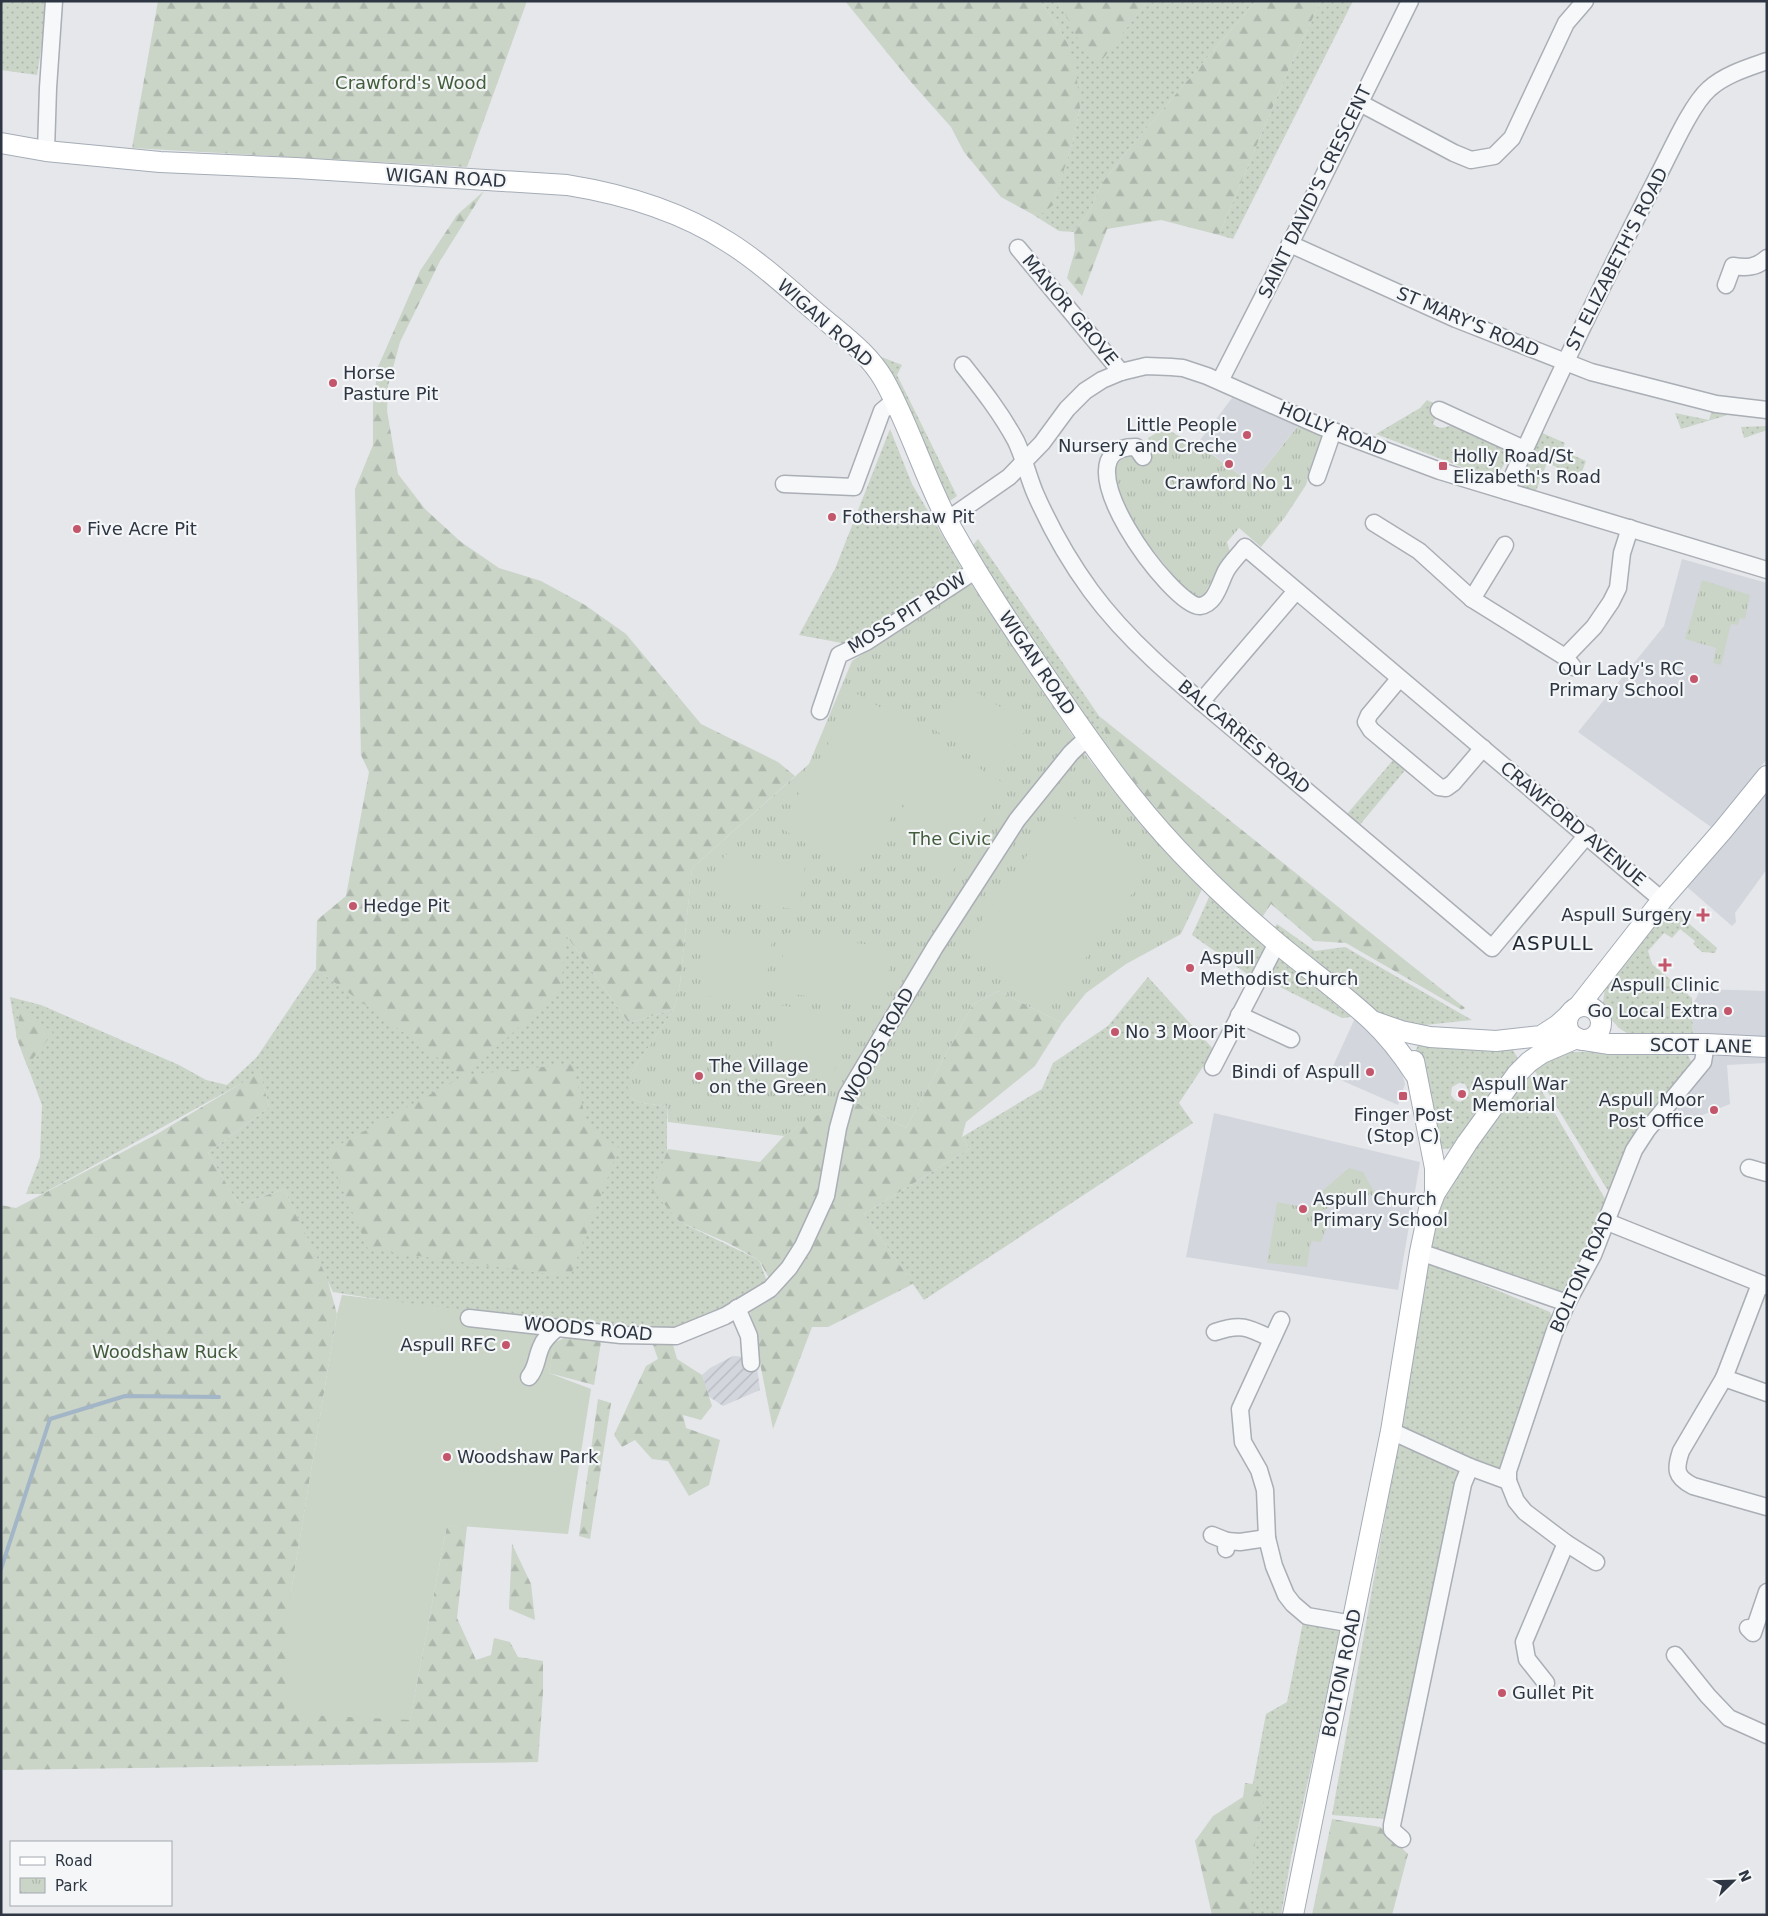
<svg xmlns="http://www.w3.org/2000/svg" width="1768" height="1916" font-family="'DejaVu Sans',sans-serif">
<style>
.built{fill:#d3d7dd}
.industrial{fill:url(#industrial-furrows)}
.grass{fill:url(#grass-dots);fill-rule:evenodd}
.forest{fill:url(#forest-firs)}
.park{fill:url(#park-tufts)}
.pitch{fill:#cad4c7}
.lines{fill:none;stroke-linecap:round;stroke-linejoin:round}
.stream{stroke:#a3b6c7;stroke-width:4}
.minor-casing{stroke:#aaaeb5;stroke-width:19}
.major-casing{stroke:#a5acb6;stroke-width:22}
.minor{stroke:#f7f8fa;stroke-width:16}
.major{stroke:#fff;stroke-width:20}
.poi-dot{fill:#c3566a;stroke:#f4f6f8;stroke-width:2}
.labels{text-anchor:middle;stroke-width:4.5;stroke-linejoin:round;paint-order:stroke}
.park-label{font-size:18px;fill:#435d3c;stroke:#f4f6f8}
.street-label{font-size:18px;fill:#2d3642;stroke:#f4f6f8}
.poi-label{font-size:18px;fill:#2d3642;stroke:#f4f6f8;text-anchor:start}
.quarter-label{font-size:20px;letter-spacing:1px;fill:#1f2733;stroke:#f4f6f8}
</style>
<defs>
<pattern id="industrial-furrows" width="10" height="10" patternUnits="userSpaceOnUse" patternTransform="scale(1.25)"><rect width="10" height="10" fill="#d3d7dd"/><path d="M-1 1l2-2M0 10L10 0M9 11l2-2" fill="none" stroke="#b5b9bf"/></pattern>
<pattern id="grass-dots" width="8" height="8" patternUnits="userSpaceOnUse" patternTransform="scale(1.25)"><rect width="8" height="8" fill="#cad4c7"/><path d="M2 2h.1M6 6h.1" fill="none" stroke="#aeb7ac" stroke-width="1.8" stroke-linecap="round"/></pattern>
<pattern id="forest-firs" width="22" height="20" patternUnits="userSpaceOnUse" patternTransform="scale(1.25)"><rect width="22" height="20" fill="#cad4c7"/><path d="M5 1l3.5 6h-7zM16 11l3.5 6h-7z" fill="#aeb7ac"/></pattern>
<pattern id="park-tufts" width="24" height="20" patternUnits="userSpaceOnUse" patternTransform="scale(1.25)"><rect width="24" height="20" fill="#cad4c7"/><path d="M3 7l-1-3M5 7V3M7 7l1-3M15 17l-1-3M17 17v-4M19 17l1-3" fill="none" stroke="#aeb7ac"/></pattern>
</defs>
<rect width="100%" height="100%" fill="#e5e7eb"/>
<g class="built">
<polygon points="1232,398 1299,424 1252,484 1198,443"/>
<polygon points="1682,559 1767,583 1767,759 1711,827 1578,732 1664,626"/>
<polygon points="1767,789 1767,869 1735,913 1736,922 1732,926 1686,886"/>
<polygon points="1701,989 1767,991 1767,1063 1727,1065 1730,1104 1685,1122 1677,1108 1712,1058 1693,1037 1693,1004"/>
<polygon points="1355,1018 1374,1034 1400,1066 1405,1084 1398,1105 1329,1075"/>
<polygon points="1214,1113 1420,1162 1398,1290 1186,1257"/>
</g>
<polygon class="industrial" points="733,1356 748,1357 757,1367 760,1390 723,1406 708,1396 702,1375 710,1368"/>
<g class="grass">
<polygon points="1,1 49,1 37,75 1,70"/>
<polygon points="1040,1 1057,1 1098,64 1148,1 1256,1 1133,144 1102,183 1089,212 1074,232 1059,231 1032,214 1043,212 1053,204 1073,141 1080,108 1069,46 1056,23"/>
<polygon points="1321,1 1353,1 1233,239 1219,235 1290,66"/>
<polygon points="879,356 902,365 897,375 957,496 947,503"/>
<path d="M1427,400L1437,405L1436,417L1433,424C1440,430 1445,428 1453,424L1509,453C1504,464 1501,476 1488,477L1376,434L1420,408Z"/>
<polygon points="1712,410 1731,414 1681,429 1675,413 1709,420"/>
<polygon points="1767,426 1767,430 1744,438 1741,427"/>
<polygon points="890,429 912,484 964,572 854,642 842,643 799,635 835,569"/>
<polygon points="1540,432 1565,443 1563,448 1569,450 1568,453 1586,461 1580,477 1547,463 1535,493 1524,489 1518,480"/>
<polygon points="978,539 1099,716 1115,759 969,550"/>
<polygon points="1394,759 1406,769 1359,826 1347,814"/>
<polygon points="1210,895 1266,945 1250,976 1192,935"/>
<polygon points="1670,907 1717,948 1715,953 1702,952 1693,944 1695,941 1680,929 1672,938 1664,933 1648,951 1652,964 1692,998 1693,1037 1633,1037 1619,1028 1609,1017 1603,1003 1605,987 1633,951"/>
<polygon points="1277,924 1315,951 1345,947 1472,1020 1425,1025 1407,1025 1378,1014 1274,928"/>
<polygon points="566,935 629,1023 674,1009 631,1073 630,1097 641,1103 667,1106 667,1151 656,1194 680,1222 759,1260 770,1289 676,1336 557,1328 333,1292 284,1189 239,1205 208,1153 269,1107 260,1073 42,1194 26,1194 40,1157 42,1105 17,1038 10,997 41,1005 179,1065 206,1080 227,1085 257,1057 316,969 464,1075"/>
<polygon points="1276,954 1351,1017 1342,1018 1266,980"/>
<polygon points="1148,977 1214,1050 1179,1103 1193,1123 924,1300 864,1214 969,1149 962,1137 1042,1089 1053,1063 1108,1026"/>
<path d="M1423,1041L1511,1047L1519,1060L1458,1148L1443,1149L1437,1147L1414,1054L1418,1045ZM1459,1083L1465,1084L1469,1092L1467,1098L1460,1102L1455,1100L1451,1095L1452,1087Z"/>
<polygon points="1632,1051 1687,1053 1692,1064 1610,1194 1533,1068 1551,1058 1571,1052"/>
<polygon points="1531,1073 1607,1202 1584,1260 1559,1299 1425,1245 1441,1199 1491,1124"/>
<polygon points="1421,1259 1550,1312 1553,1319 1501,1470 1491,1473 1401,1429"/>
<polygon points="1398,1443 1462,1474 1385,1819 1332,1815"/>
<polygon points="1303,1622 1341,1631 1291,1858 1281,1915 1228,1915 1266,1714 1287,1702"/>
</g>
<g class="forest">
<polygon points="158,1 527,1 467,167 132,148"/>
<polygon points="845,1 1040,1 1056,23 1069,46 1076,70 1080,108 1073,141 1053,205 1043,213 1032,214 1001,197 964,152 951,127 911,82"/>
<polygon points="1057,1 1148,1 1098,65 1085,54 1068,19"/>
<polygon points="1256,1 1321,1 1290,66 1219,235 1161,220 1107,229 1082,296 1067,278 1075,250 1074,232 1089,212 1102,183 1133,144"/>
<polygon points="484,191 440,261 400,342 388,386 387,411 398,474 425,509 461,542 499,568 541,581 585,605 626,634 701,724 778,762 795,776 692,868 680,984 674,1009 629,1023 566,935 561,990 465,1075 573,1064 587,1125 619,1148 570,1277 368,1249 327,1152 463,1076 316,969 317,920 346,896 369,772 361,755 355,489 373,445 373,405 378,367 420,271 457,215"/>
<polygon points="1099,716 1465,1008 1462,1010 1346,943 1314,941 1271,904 1261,919 1191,852 1115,759"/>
<polygon points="999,991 1062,1023 1035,1066 966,1122 962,1137 969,1149 864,1214 913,1284 828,1327 812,1327 773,1429 750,1312 778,1295 759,1260 728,1243 680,1222 652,1190 668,1149 760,1162 784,1136 814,1116 857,1103 906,1128 973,1004"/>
<polygon points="21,1007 53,1033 27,1066 16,1036"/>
<polygon points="260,1072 269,1107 208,1153 239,1205 284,1189 327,1278 337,1314 291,1592 410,1720 447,1525 467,1526 457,1618 476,1660 491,1655 494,1638 510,1642 518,1657 543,1661 543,1692 538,1762 1,1770 1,1205 16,1208 157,1134"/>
<polygon points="568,1336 601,1342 594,1385 549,1373 554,1343"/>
<polygon points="653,1345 673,1345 677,1359 702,1375 712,1406 701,1420 683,1415 686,1428 720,1440 709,1485 689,1496 668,1461 652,1459 635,1440 622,1447 614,1435 646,1366 658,1359"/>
<polygon points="598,1399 611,1403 590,1539 579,1536"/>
<polygon points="512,1544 531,1584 535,1620 509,1609"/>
<polygon points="1245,1783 1253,1784 1264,1800 1255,1844 1248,1915 1212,1915 1195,1841 1213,1816 1243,1797"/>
<polygon points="1332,1819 1380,1827 1408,1854 1392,1915 1312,1915"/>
</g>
<g class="park">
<polygon points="1297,427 1317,430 1321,434 1321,441 1311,466 1306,485 1285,517 1261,547 1239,528 1227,542 1230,552 1202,597 1193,600 1136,529 1119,500 1114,467 1125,456 1132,456 1141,466 1148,462 1146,454 1148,438 1158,432 1170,431 1210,453 1252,484"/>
<polygon points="1702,580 1750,595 1745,619 1740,618 1738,625 1731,624 1721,665 1713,663 1716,648 1685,639"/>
<polygon points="970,582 1084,753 1140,824 1202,889 1181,934 1126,964 1086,993 1062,1023 999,991 973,1004 906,1128 857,1103 815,1116 784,1136 668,1122 667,1106 641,1103 630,1097 627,1084 631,1073 674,1009 680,984 692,868 809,764 852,661"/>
<polygon points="1349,1168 1363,1172 1375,1193 1372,1196 1370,1194 1353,1206 1345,1196 1321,1213 1328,1224 1321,1242 1311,1241 1307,1267 1267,1263 1277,1202 1308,1208 1322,1191"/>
</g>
<g class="pitch">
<polygon points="965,685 1029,725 999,769 935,730"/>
<polygon points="858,694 937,742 931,752 935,754 941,745 1005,784 950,876 886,837 908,799 904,796 857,875 779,827"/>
<polygon points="1060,808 1149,870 1049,1009 961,950"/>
<polygon points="724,854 805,866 799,910 718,898"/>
<polygon points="707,931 772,940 763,1003 699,995"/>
<polygon points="786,933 892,948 884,1006 777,992"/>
<polygon points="778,1005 842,1014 834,1077 770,1069"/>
<polygon points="342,1295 558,1321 549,1373 591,1389 568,1534 447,1525 410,1720 284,1714 291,1592 337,1314"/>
</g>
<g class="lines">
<polyline class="stream" points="1,1569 50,1419 125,1396 219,1397"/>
<g class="minor-casing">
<g id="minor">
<polyline points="1360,103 1454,153 1471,160 1494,156 1512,138 1566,23 1585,1"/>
<polyline points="46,151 48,88 54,1"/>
<polyline points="1290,244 1456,319 1591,372 1716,404 1767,410"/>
<polyline points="1018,248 1121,372"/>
<path d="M1726,285L1733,266C1746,268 1756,268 1767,258"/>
<path d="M963,365C982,389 1001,413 1016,441C1024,458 1028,476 1035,493C1050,527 1069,561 1091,591C1136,652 1199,699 1256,748C1335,815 1414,881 1492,948L1587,835"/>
<polyline points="1220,381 1290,244 1410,1"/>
<polyline points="1439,410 1524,449"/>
<path d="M1143,457L1136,447C1052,446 1174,609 1200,606C1216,604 1220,582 1226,571C1231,562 1239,555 1245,547L1662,900"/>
<polyline points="1317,477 1333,431"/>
<polyline points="784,484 854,487 882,411 894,401"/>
<path d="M1506,491C1554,384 1605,278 1659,174C1671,151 1691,105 1709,89C1724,75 1747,68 1767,61"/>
<polyline points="947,520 1009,477 1042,443 1067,409 1085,391 1102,380 1121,372 1146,366 1171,367 1183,368 1207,376 1320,426 1440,471 1767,570"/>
<polyline points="1374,523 1419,551 1472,599 1565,657 1573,667"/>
<polyline points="1472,599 1505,545"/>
<polyline points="1565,657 1594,627 1611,602 1618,588 1622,553 1630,528"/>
<polyline points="1399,679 1369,715 1366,722 1371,730 1439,787 1446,788 1453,783 1483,748"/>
<polyline points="1201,702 1296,591"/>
<polyline points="820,711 839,655 866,642 976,570"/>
<polyline points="1239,1015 1291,1039"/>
<polyline points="1213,1067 1277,943"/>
<polyline points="1749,1168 1767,1173"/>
<polyline points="1605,1221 1767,1286"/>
<polyline points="1420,1252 1567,1303"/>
<path d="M1760,1284L1724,1378L1681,1451C1675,1469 1675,1477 1693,1486L1767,1507"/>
<polyline points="737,1308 749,1336 751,1363"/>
<polyline points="469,1318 621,1335 676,1336 725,1316 770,1289 789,1268 803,1246 826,1196 838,1128 847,1095 935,947 1017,820 1071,753 1088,737"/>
<polyline points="1281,1320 1240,1409 1243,1442 1259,1470 1265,1490 1267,1538 1274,1566 1286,1595 1293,1604 1307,1616 1353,1624"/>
<path d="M1215,1332C1241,1323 1248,1327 1272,1339"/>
<path d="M529,1377C537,1368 536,1358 541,1347C544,1339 550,1334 557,1328"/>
<polyline points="1724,1378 1767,1393"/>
<polyline points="1391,1431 1470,1467"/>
<polyline points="1508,1481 1516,1501 1525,1512 1566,1543 1596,1562"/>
<polyline points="1212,1535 1227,1541 1226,1549"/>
<polyline points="1227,1541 1240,1542 1267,1538"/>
<polyline points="1748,1628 1753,1633 1767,1592"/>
<polyline points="1675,1655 1708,1696 1729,1718 1767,1735"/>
<polyline points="1546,1683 1527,1659 1524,1642 1566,1543"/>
<polyline points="1402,1839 1392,1830 1392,1825 1463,1484 1470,1467 1508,1481 1508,1471 1554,1333 1567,1303 1593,1255 1634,1150 1647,1130 1703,1062 1706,1044"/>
</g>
</g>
<g class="major-casing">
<g id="major">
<path d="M1,143L46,151L160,162L296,168L567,185C623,194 680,211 728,242C760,262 789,289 817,313C841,334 868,352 884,380C911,428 926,483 953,531C985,588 1022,642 1059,696C1083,731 1107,766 1134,799C1176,852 1225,899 1277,943C1308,969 1341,992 1371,1020C1388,1036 1402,1054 1415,1074"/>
<circle cx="1584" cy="1023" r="17"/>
<polyline points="1578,1007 1662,900 1723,830 1767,776"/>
<polyline points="1375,1022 1401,1031 1430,1037 1496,1041 1541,1036 1558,1025 1569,1015"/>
<polyline points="1583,1040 1608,1044 1706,1044 1767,1047"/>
<polyline points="1414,1061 1435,1168 1435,1193"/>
<polyline points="1293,1915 1391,1431 1420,1252 1429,1209 1435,1193 1467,1143 1517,1074 1529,1062 1542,1053 1577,1038"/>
</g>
</g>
<use href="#minor" class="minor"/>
<use href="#major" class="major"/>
</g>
<g class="poi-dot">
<circle cx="333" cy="383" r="5"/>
<circle cx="1247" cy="435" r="5"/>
<circle cx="1229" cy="464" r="5"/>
<rect x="1438" y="461" width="10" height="10" rx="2.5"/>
<circle cx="832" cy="517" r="5"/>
<circle cx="77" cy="529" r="5"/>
<circle cx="1694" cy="679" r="5"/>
<circle cx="353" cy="906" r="5"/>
<path d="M1700.5 907.5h5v5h5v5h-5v5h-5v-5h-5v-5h5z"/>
<path d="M1662.5 957.5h5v5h5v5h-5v5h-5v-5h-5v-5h5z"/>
<circle cx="1190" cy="968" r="5"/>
<circle cx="1728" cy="1011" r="5"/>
<circle cx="1115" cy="1032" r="5"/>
<circle cx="1370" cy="1072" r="5"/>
<circle cx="699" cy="1076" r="5"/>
<circle cx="1462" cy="1094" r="5"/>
<rect x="1398" y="1091" width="10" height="10" rx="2.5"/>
<circle cx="1714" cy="1110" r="5"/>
<circle cx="1303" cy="1209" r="5"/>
<circle cx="506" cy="1345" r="5"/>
<circle cx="447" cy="1457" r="5"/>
<circle cx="1502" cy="1693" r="5"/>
</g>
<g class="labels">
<g class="park-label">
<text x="411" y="89">Crawford's Wood</text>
<text x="950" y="845">The Civic</text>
<text x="165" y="1358">Woodshaw Ruck</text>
</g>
<g class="street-label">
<text transform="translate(446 178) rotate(3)" y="6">WIGAN ROAD</text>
<text transform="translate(1315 192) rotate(-64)" y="6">SAINT DAVID'S CRESCENT</text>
<text transform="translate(1617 259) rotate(-63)" y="6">ST ELIZABETH'S ROAD</text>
<text transform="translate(1070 310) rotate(50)" y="6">MANOR GROVE</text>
<text transform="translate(1468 322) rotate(23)" y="6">ST MARY'S ROAD</text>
<text transform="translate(825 323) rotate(42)" y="6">WIGAN ROAD</text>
<text transform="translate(1333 429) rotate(22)" y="6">HOLLY ROAD</text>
<text transform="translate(907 613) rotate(-32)" y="6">MOSS PIT ROW</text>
<text transform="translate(1037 663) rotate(56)" y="6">WIGAN ROAD</text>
<text transform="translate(1244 737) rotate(40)" y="6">BALCARRES ROAD</text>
<text transform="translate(1573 824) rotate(40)" y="6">CRAWFORD AVENUE</text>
<text transform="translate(878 1046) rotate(-61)" y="6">WOODS ROAD</text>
<text transform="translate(1701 1046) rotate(1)" y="6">SCOT LANE</text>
<text transform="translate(1582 1272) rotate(-66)" y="6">BOLTON ROAD</text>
<text transform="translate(588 1329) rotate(5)" y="6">WOODS ROAD</text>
<text transform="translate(1342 1673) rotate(-78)" y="6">BOLTON ROAD</text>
</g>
<g class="poi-label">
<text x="343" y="379">Horse<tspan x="343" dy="21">Pasture Pit</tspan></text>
<text x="1237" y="431" text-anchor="end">Little People<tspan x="1237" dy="21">Nursery and Creche</tspan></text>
<text x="1453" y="462">Holly Road/St<tspan x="1453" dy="21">Elizabeth's Road</tspan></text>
<text x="1229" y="489" text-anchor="middle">Crawford No 1</text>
<text x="842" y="523">Fothershaw Pit</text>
<text x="87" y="535">Five Acre Pit</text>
<text x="1684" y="675" text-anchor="end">Our Lady's RC<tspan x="1684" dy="21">Primary School</tspan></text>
<text x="363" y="912">Hedge Pit</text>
<text x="1692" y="921" text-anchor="end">Aspull Surgery</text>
<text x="1200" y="964">Aspull<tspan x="1200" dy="21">Methodist Church</tspan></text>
<text x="1665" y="991" text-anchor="middle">Aspull Clinic</text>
<text x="1718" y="1017" text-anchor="end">Go Local Extra</text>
<text x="1125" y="1038">No 3 Moor Pit</text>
<text x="709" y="1072">The Village<tspan x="709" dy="21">on the Green</tspan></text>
<text x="1360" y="1078" text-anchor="end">Bindi of Aspull</text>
<text x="1472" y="1090">Aspull War<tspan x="1472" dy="21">Memorial</tspan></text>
<text x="1704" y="1106" text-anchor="end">Aspull Moor<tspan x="1704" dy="21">Post Office</tspan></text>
<text x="1403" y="1121" text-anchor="middle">Finger Post<tspan x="1403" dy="21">(Stop C)</tspan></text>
<text x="1313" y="1205">Aspull Church<tspan x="1313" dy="21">Primary School</tspan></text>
<text x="496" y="1351" text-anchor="end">Aspull RFC</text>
<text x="457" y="1463">Woodshaw Park</text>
<text x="1512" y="1699">Gullet Pit</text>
</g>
<g class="quarter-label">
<text x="1553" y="950">ASPULL</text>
</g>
</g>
<rect width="1768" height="1916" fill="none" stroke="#2d3642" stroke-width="5"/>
<rect x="10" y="1841" width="162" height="65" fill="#f4f6f8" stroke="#a4a9af"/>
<rect x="20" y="1857" width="25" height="8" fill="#ffffff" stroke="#a4a9af"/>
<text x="55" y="1866" font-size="15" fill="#2d3642">Road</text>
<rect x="20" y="1878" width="25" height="15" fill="url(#park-tufts)" stroke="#a4a9af"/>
<text x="55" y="1891" font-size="15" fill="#2d3642">Park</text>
<g transform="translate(1733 1881) rotate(67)" stroke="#f4f6f8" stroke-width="4" paint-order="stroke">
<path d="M0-4L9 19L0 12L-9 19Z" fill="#2d3642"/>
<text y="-8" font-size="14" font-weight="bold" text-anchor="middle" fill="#2d3642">N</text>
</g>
</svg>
